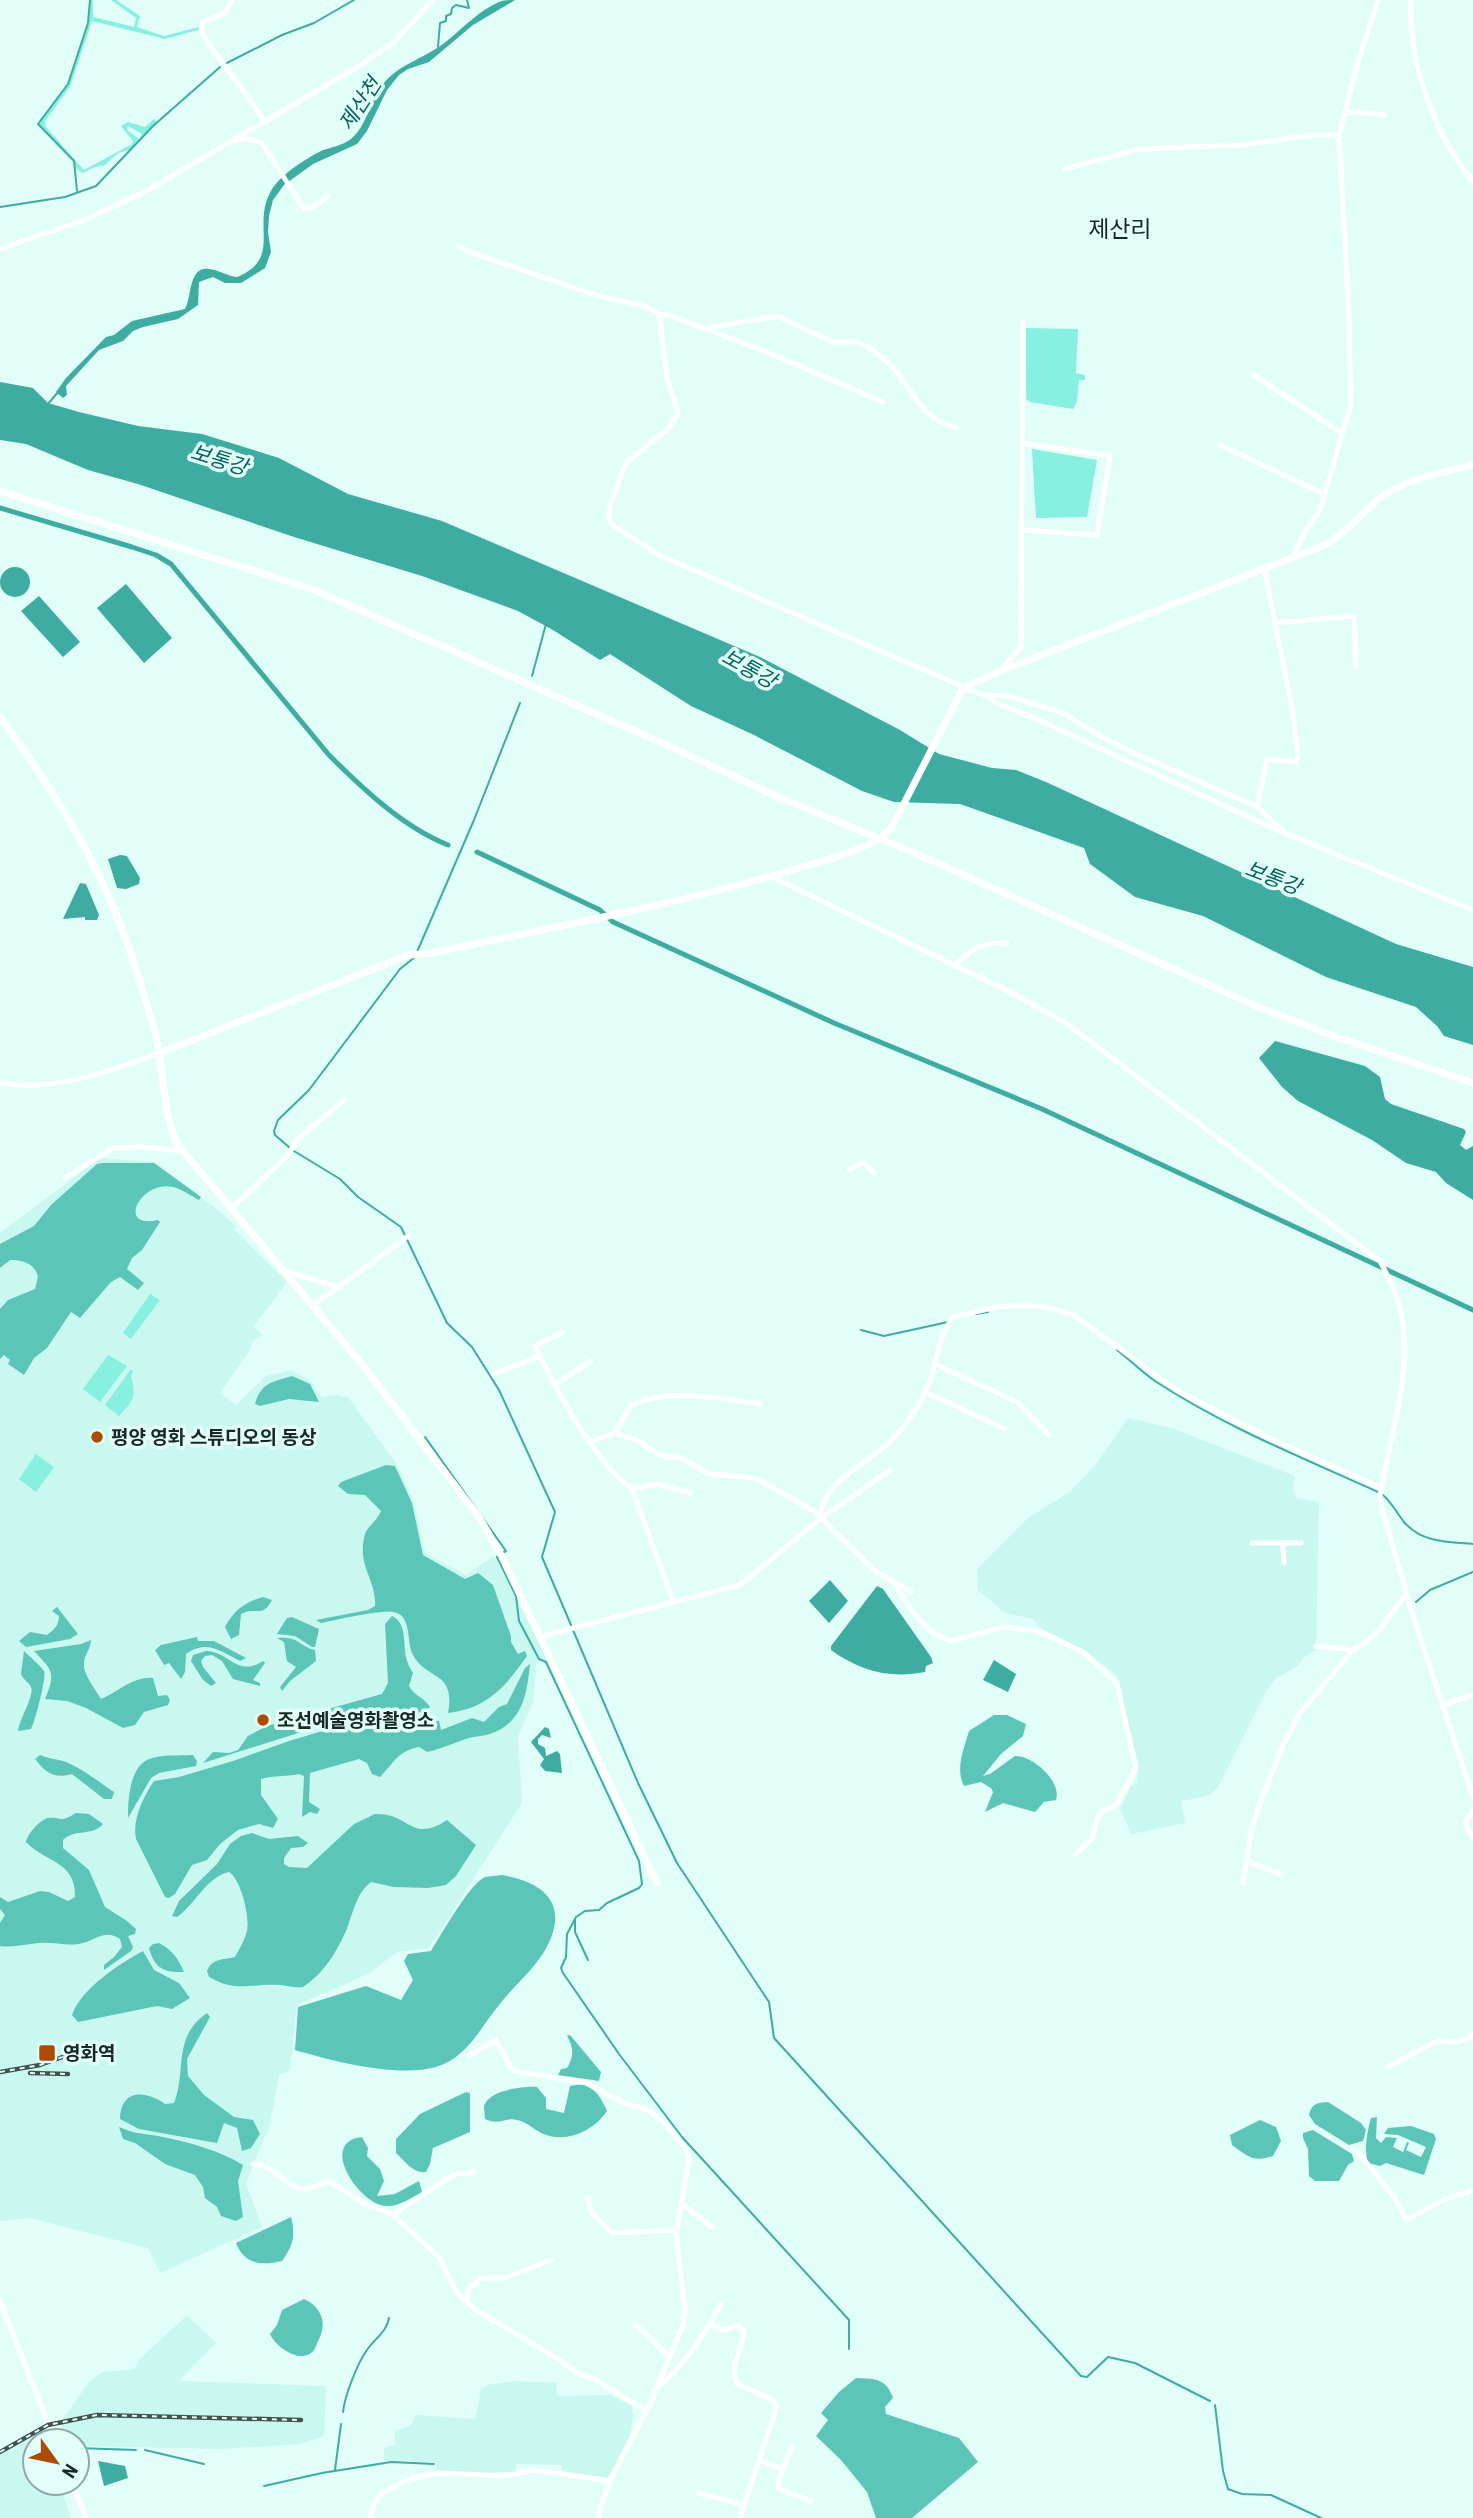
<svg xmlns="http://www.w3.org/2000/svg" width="1473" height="2518" font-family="'Roboto Condensed','Noto Sans KR',sans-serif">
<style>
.built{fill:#c9f8f0}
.green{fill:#87f0e1}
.forest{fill:#5bc6b8}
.water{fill:#3eaca0}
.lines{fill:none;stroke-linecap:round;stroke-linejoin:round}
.stream{stroke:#3eaca0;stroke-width:2}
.canal{stroke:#3eaca0;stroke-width:5}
.minor{stroke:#fff;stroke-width:5}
.major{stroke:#fff;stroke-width:7}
.rail-casing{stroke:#41524f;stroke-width:4.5}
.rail{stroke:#e1fef9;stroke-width:2;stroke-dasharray:5;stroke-linecap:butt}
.poi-dot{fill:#ac4c04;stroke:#e1fef9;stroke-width:2.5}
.labels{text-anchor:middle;stroke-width:7;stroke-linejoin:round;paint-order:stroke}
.poi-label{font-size:19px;font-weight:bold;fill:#192725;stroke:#e1fef9;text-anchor:start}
.water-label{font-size:21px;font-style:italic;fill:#026259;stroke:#e1fef9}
.quarter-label{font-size:23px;fill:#192725;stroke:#e1fef9}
</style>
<rect width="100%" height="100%" fill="#e1fef9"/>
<g class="built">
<polygon points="100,1158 155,1162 223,1214 236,1226 234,1229 287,1282 254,1326 262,1335 253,1341 250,1350 220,1393 236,1405 266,1376 291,1370 306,1378 314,1385 317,1393 323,1397 336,1395 348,1397 398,1466 414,1502 425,1553 466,1575 494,1556 550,1663 537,1660 533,1702 518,1737 522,1803 429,1948 397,1952 370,1973 297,2005 290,2070 279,2075 270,2124 246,2183 262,2227 160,2273 148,2248 30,2218 0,2221 0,1233"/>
<polygon points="1128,1418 1171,1428 1295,1476 1293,1489 1296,1498 1319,1502 1316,1650 1303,1658 1298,1666 1275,1679 1267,1690 1218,1787 1208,1796 1181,1801 1185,1823 1131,1834 1120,1809 1131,1786 1137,1783 1138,1764 1117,1676 1087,1652 1039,1627 1033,1619 1005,1613 978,1590 977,1569 1028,1518 1071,1491 1097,1463"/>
<polygon points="187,2315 216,2343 179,2381 326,2386 324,2436 300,2444 221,2449 77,2446 77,2441 68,2441 60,2423 89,2382 102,2372 134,2369 139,2360"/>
<polygon points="516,2381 556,2383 557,2396 610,2395 632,2406 633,2417 630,2435 612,2472 607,2478 562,2471 562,2465 516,2464 516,2472 494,2472 491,2474 436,2470 436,2462 384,2461 384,2448 395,2445 395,2431 409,2426 413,2422 415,2415 475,2419 481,2389 487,2385"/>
<polygon points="29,2436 35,2445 35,2483 59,2483 71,2518 0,2518 0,2454"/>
</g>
<g class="green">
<polygon points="90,0 93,0 93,17 134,27 136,18 111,0 116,0 140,16 137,27 164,36 199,27 198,30 165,39 92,21 70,87 45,121 46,127 84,170 132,144 133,141 121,126 128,122 145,127 154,119 157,122 140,138 142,134 128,126 127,130 139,139 129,150 118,153 105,165 95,167 83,173 75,168 74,161 38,124 68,84 89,23"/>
<polygon points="1026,328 1078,329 1076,373 1085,375 1085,380 1079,380 1077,401 1073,409 1030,402 1026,399"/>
<polygon points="1032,449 1097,460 1087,517 1036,518"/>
<polygon points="150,1294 160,1300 131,1339 123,1333"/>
<polygon points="108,1355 127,1366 100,1402 83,1389"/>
<path d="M131,1369L133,1371L131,1377C137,1396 133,1401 119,1416L105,1405Z"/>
<polygon points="36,1454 54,1467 36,1492 19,1479"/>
</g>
<g class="forest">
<path d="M102,1163H154L201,1197L199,1200C191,1196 182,1189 173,1187C140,1180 116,1230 158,1220L160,1222L142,1250L132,1258L127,1269L144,1283L138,1290L120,1277L111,1282L80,1318L71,1312L47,1348L34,1358L24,1375L8,1364L10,1360L4,1355L0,1359V1309L8,1300L35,1289L38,1277C35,1263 22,1260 10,1260L0,1268V1244L34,1226L51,1205L97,1164Z"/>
<path d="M292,1376L310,1384L319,1402L289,1399L260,1406L255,1404C261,1382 273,1382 292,1376Z"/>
<path d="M386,1465L395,1466L412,1503L423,1555L465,1579L478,1573L493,1585L511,1636V1642L518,1654L525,1651L527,1656C505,1687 488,1708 448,1713C456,1669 426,1682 412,1653C407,1642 411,1618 397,1613C385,1608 337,1620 321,1623L316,1620L368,1610L375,1606C377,1580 356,1566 365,1534C367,1527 377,1521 381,1511L365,1495L348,1494L338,1486L341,1482Z"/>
<path d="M263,1597L272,1600C262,1619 256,1606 241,1614L239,1635L231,1639L225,1627C234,1610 245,1602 263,1597Z"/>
<path d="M57,1607L78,1634L70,1639L26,1647L19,1641L30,1632L47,1635C54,1630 59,1625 59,1616L52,1611Z"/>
<path d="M392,1616C407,1623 403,1643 406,1657C407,1663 410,1668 413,1673L409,1686C414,1696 424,1697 430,1707L424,1712L357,1718L330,1723L203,1763L213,1752L229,1753L238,1750L248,1736L267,1726L382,1694L388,1683L385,1624Z"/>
<polygon points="292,1617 319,1629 315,1647 312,1647 295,1636 277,1634 287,1618"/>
<path d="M197,1637L198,1641H214L246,1658L240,1661C220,1651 207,1639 186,1654L185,1672L181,1679L169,1663L164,1665L155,1650L161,1645Z"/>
<path d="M277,1638C300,1636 298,1646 315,1650L316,1661L290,1681L282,1691L280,1687L296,1667L287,1661L284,1642Z"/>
<path d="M91,1640C91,1648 85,1654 84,1662C82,1673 96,1690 101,1699C119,1692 133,1676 153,1678L158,1696L167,1695L170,1700L168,1705L144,1712L135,1725L123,1728L86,1708L67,1701L45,1699C56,1673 53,1671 34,1651L81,1644Z"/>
<path d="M24,1651C30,1657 39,1664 44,1671C47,1676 35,1722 31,1729L18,1731C19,1720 35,1695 31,1687C29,1682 23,1680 21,1674Z"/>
<path d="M206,1651C229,1651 237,1678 263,1661L265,1663L253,1680L260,1683V1686L233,1679L222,1661L212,1655L205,1656L201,1661L203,1667L216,1683L211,1686L203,1680L191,1661L193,1655Z"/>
<path d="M530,1664C527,1692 524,1719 495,1732C487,1736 477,1736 469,1738C455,1742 442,1749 427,1752L419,1747C396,1752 395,1762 380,1777L372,1774L367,1763L359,1759L310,1773L309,1802L320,1809L317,1814L310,1812L302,1817L304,1776L299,1774C286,1777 275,1775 261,1779V1795L278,1819L273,1828L259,1824L238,1830L220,1844L207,1860L192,1865L175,1894L169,1898L165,1897L136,1839C132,1820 143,1797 154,1781L179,1777L233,1761L289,1741L336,1727L352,1724L439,1721L441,1730L472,1718L484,1722L499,1707L507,1704L525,1668Z"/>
<path d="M994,1715H1007L1026,1724L1023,1736L1001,1754L983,1776L990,1774L1015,1756C1032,1755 1062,1781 1056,1800L1044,1802L1035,1812L1003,1803L985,1812L993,1792L991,1788L981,1782L964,1786C955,1769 964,1748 969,1731Z"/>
<path d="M40,1755C49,1759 58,1759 66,1762C83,1769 99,1782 114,1792L112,1799H104L72,1774C54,1779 46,1773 35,1759Z"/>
<path d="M193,1755L197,1761L196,1766L159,1773L151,1778L128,1818C128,1801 129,1767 149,1759C162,1754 179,1756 193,1755Z"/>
<path d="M76,1813L89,1814L103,1824C92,1837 75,1828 63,1840V1848L89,1870L105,1907L127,1921L136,1929L135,1934L128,1936L133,1947L131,1951L104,1970V1965L114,1957L122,1947L120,1939C104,1928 94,1942 79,1944C65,1946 53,1942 39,1943C26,1944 13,1948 0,1946V1923L5,1915L0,1909V1897L8,1902L40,1891L49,1892L68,1901L75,1897C76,1861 46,1863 26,1842C27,1834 41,1819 48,1818C63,1816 58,1824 76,1813Z"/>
<path d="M375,1814C409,1812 411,1844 447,1820L476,1845L456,1876L446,1885L428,1888L394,1887L371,1882C356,1893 353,1914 346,1931C336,1953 324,1973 303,1987C295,1988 289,1986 281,1985C252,1983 236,1993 209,1977L207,1971C212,1958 223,1960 235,1957C239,1950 245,1939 247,1931C250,1917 241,1879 229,1872C205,1878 196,1904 177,1917L172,1916L179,1901L217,1864L230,1844L241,1836L252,1833L269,1839L298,1836L308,1843L303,1847L291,1848L284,1858V1864L289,1867L307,1868L354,1824Z"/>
<path d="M502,1875C549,1883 570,1908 544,1952C532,1971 513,1987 499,2005C480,2028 467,2058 436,2067C398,2078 332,2061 295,2050L298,2007L366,1986L401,2000L413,1980L404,1961L408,1954L431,1951C441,1935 470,1883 485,1877C490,1876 497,1876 502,1875Z"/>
<path d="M159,1943C172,1950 178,1958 184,1972C164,1973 154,1968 149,1948L153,1944Z"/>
<path d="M143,1951L154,1970L179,1983L190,1998L172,2009L157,2006L78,2022L72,2015C81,1989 119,1964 143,1951Z"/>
<path d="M207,2013L210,2017L187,2059L188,2076L204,2095L234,2117L253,2120L260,2134L251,2148L242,2151L237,2128L224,2123L217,2143L139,2129L120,2119C121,2089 145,2090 165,2104L174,2103C187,2070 172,2037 207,2013Z"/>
<path d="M570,2035L601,2072L599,2081L558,2075L561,2069L567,2068C574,2056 574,2048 567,2036Z"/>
<path d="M582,2084C595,2087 602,2099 607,2111C593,2132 565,2144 541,2133C534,2129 525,2121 517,2120C504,2117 500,2126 485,2119C485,2118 484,2108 484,2107C487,2090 524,2086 537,2087L546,2098V2109L564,2113L570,2086Z"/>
<path d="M466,2092L470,2093V2132L433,2148L430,2164L426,2172C413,2174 405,2161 396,2153V2139L420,2114Z"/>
<path d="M1328,2102L1361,2123L1366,2130L1363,2141L1349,2145L1315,2124L1309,2115C1312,2103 1317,2103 1328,2102Z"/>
<path d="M1377,2117L1376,2138L1381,2143L1386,2137L1397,2138L1393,2147L1403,2152L1407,2142L1409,2143L1406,2150L1421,2157L1426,2147L1398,2135L1384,2134L1388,2128L1411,2126L1434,2134L1436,2139L1424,2175L1386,2163L1380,2166L1368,2163C1364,2149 1367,2132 1371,2118Z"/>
<path d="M1260,2120L1276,2127L1281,2141L1273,2156C1254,2163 1247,2156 1232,2145L1230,2135Z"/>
<path d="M119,2127C137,2135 146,2133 163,2137C191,2143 219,2150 243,2165L238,2181L243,2217L236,2221L221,2216L217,2207L205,2198L203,2187L195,2175L165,2164L135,2143L123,2139Z"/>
<polygon points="1313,2130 1352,2154 1354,2161 1348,2165 1339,2181 1315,2181 1309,2176 1308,2149 1303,2138 1303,2133"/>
<path d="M362,2137L368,2148L367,2156L380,2169L384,2181L377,2196L395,2194L419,2181L422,2192C411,2198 398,2207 386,2206C360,2205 317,2142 362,2137Z"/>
<path d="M291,2217C296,2236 293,2245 282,2261C261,2266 244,2264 236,2243Z"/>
<path d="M304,2299C320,2306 328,2322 319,2339C316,2344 316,2350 311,2353C298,2363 275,2346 270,2334L277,2325L282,2310Z"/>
<path d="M856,2378C876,2379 886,2378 893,2398L885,2407L886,2414L959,2438L978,2462L912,2518H876L867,2492L841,2460L816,2436L828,2420L821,2413L839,2392Z"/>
</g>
<g class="water">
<path d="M515,0L473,25L429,62L408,69L399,75L387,90L367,131L357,144L313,164L284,185L273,200L269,216L268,232L271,252L265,268L241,283H225L213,277L199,282L198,305L178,319L143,327L133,331L123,341L99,350L66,386L67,395L63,398L56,392L66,378L106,337L114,335L132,321L185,309C192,298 188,266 209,269C219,270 227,276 237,277C283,258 251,226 271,191C281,174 304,160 321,151C331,147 342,146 351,139C367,126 370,100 383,84C400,63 427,58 448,40C464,27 480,10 499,2C504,0 509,0 515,0Z"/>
<polygon points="0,382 33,388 48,403 79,412 138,426 202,434 279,458 348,494 442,521 760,657 900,730 939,754 992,768 1016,770 1046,782 1396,944 1473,967 1473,1045 1444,1036 1437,1026 1416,1007 1326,977 1203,916 1135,897 1090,864 1084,848 960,804 894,802 862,791 754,735 691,706 610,654 600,660 553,630 518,611 422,576 294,537 138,484 88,470 26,444 0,440"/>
<circle cx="15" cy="582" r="15"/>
<polygon points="126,584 172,638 144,663 97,608"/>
<polygon points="39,596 80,642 63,657 21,611"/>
<polygon points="120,855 127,856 140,878 139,884 126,889 117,888 108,859"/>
<polygon points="80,883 86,884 99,915 97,920 85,920 85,917 63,919"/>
<polygon points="1275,1041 1365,1066 1380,1077 1385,1099 1391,1104 1464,1129 1466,1132 1460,1145 1466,1150 1473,1146 1473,1200 1446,1183 1436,1172 1406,1163 1372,1140 1298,1101 1282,1087 1259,1058"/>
<polygon points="830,1580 848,1601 829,1623 809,1601"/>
<path d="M877,1586L883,1589L931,1657L933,1663L926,1666L925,1672C890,1679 860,1671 831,1650V1646Z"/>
<polygon points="994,1660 1016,1674 1008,1692 983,1680"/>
<polygon points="545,1727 549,1729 551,1738 542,1735 538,1739 538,1744 545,1748 546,1756 557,1751 560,1754 562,1773 545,1771 540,1765 544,1759 531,1742"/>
<polygon points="98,2461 125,2466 128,2478 104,2486"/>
</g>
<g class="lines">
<g class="stream">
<polyline points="438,47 440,23 446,21 446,16 451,14 452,8 456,5 469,8 467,0"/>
<polyline points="227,63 282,35 314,23 354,0"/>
<polyline points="77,191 74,161 38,124 68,84 88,23 90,0"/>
<polyline points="0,207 65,197 96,186 153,126 220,67"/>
<polyline points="48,404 58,392"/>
<polyline points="532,676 546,624"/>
<polyline points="417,952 474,820 520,703"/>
<polyline points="290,1148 275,1135 274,1131 278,1120 309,1090 400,969 415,957"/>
<polyline points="294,1151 340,1179 358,1197 401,1227 447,1323 472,1347 499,1390 555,1512 542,1557 571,1625"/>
<polyline points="976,1314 988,1312"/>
<polyline points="861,1330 884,1336 948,1322"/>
<path d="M1117,1350C1130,1360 1142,1372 1155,1381C1225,1427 1303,1458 1378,1492"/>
<polyline points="425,1437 506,1551 504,1552"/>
<path d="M1383,1495C1392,1503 1397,1513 1404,1522C1422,1543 1448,1542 1473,1544"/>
<polyline points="499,1555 497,1557 516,1596 519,1621 539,1659 546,1662 639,1861 642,1884 639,1888 607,1903 599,1910 585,1911 576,1917 567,1934 566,1957 561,1968 563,1973 619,2054 682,2137 849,2320 849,2349"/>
<polyline points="1416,1602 1430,1590 1473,1572"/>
<polyline points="573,1630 638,1783 677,1863 769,2002 774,2038 1081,2376 1087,2377 1108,2357 1135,2363 1210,2401"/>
<polyline points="575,1920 575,1932 588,1960"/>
<polyline points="1215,2405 1223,2471 1228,2489 1242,2494 1271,2495 1321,2518"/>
<path d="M343,2412C345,2395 357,2364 367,2350C375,2338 387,2332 389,2318"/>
<polyline points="77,2448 136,2450"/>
<polyline points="145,2450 204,2464"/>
<polyline points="335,2470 341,2424"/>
<polyline points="264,2486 322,2473 391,2462 434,2464"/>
</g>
<g class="canal">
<path d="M0,508L132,547L156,555L171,564L329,755C363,789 403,827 448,845"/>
<polyline points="477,852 600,910 613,922 834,1023 1042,1109 1473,1310"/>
</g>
<g class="minor">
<path d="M232,0L225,13L203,22L201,31C220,63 245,89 264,121"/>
<path d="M1411,0C1408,62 1434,134 1473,182"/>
<polyline points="1345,111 1384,115"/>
<polyline points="232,141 250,139 262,143 304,209 313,207 327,197"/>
<polyline points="1065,169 1140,149 1242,145 1314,135 1339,135"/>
<polyline points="459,246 467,251 598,296 645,306 659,314 668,315 765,351 883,402"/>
<polyline points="0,249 87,219 148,190 356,68 393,43 433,0"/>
<polyline points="659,314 667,378 678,413 668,429 626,463 611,502 609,516 611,524 659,555 959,685 963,688 984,695 1008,696 1064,713 1096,734 1138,755 1256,806 1284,832"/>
<polyline points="708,328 770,317 779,317 833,342 857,342 870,348 893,367 925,411 940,422 957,428"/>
<polyline points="1252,374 1342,433"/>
<polyline points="1220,445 1324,494"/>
<polyline points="1022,530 1097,535 1110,456 1023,443"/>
<polyline points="1292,558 1308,527 1320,510 1351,404 1348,295 1339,135 1358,62 1378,0"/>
<polyline points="1275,623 1354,616 1356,666"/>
<polyline points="1001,670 1021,647 1023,322"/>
<polyline points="989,696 994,702 1034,718 1277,830 1473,910"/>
<polyline points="1257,807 1267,759 1296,762 1298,756 1293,713 1264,568"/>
<path d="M770,876L1012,993L1066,1023L1380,1261C1389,1279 1399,1297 1402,1317C1412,1376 1390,1437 1380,1495L1382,1509L1414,1619L1473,1797"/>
<path d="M955,966C971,948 983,942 1007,943"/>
<path d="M0,1083C55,1092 108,1072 159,1053"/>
<polyline points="849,1170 863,1162 874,1173"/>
<polyline points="65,1178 113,1148 143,1147 183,1151"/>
<polyline points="232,1208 287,1156 299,1138 344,1100"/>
<polyline points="286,1271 338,1287"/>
<polyline points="314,1305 408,1236"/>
<path d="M563,1332L535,1346C556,1389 595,1462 632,1489L658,1484L690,1493"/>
<polyline points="935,1364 1017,1402 1049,1435"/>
<polyline points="493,1374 540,1356"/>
<polyline points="556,1384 591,1361"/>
<polyline points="925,1392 1005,1429"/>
<path d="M615,1433L630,1406C668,1386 720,1399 760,1404"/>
<polyline points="590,1442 615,1433 639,1441 659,1455 681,1458 709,1474 748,1477 759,1480 814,1511 876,1572 912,1592"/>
<polyline points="632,1489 674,1603"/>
<path d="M820,1519C822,1479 869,1464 894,1438C911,1419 929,1392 934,1367C938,1350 942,1332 953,1317L997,1307L1025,1305L1050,1308L1075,1316L1178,1391L1263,1435L1381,1488"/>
<polyline points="1252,1543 1301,1543"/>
<polyline points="1283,1543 1284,1563"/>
<path d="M894,1582C906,1604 926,1635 951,1641L1004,1627L1038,1631L1083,1652L1117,1683L1136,1768L1118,1802L1113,1807L1102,1811L1098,1817L1092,1838L1076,1854"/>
<polyline points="539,1637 740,1585 820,1519 890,1470"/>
<polyline points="1316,1646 1353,1650"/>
<polyline points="1442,1705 1473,1695"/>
<polyline points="1473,1811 1465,1823 1473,1839"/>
<polyline points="1246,1861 1280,1874"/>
<polyline points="1243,1883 1251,1831 1260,1803 1283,1745 1299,1714 1353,1650 1368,1641 1380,1629 1406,1594"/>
<polyline points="469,2056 496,2040 511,2068 515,2071 586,2083 624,2103 647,2110 662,2120 687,2151 689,2159 676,2234 685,2310 683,2325 650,2404 613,2474 600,2508 599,2518"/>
<polyline points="1388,2067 1437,2041 1456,2042 1469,2038 1473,2033"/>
<polyline points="1358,2152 1395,2198 1406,2220 1441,2201 1473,2190"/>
<path d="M253,2164C277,2166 281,2182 297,2188C307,2192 320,2183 329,2181L363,2203L393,2215L438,2256C448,2269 452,2294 467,2301"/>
<polyline points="588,2197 591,2212 612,2233 677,2230"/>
<polyline points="682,2204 712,2227"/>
<polyline points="393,2215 445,2180 457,2174 474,2172"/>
<polyline points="551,2260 505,2278 481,2278 468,2290 467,2302 476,2310 555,2357 577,2373 596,2380 646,2411"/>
<polyline points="0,2301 55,2441"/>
<path d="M710,2323L722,2330L738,2326L744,2331C743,2350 729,2365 737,2384L771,2399L777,2406L740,2518"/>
<polyline points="635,2324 669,2356"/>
<path d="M658,2387C684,2366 705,2334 721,2304"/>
<polyline points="792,2447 779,2479 778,2488 810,2501"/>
<polyline points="760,2461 783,2469"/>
<polyline points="72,2483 86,2518"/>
<polyline points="698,2493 744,2505"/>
<polyline points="370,2518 374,2505 381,2494 407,2480 428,2475 443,2473 503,2476 534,2470 611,2481"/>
</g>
<g class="major">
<polyline points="0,491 312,589 669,746 774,795 917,854 1256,1006 1334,1036 1473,1083"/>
<path d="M0,717C67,808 113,886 144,995C150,1015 157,1037 160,1057C164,1088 165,1118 178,1145L365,1368L479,1517L501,1555L657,1883"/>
<path d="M159,1053L409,955L432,953C554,927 679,904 799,868C830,858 866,852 891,829L963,688L998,672L1320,547C1346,536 1362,511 1384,495C1409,478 1445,473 1473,464"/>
</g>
<g class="rail-casing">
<g id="rail">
<polyline points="0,2072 40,2065 91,2047"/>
<polyline points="30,2073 68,2074"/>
<polyline points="0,2452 48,2425 97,2415 301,2420"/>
</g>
</g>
<use href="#rail" class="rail"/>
</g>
<g class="poi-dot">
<circle cx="97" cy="1437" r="7"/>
<circle cx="263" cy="1720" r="7"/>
<rect x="38" y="2044" width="18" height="18" rx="3.5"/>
</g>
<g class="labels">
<g class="poi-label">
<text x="111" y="1444">평양 영화 스튜디오의 동상</text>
<text x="277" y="1727">조선예술영화촬영소</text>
<text x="63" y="2060">영화역</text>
</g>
<g class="water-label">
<text transform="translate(360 104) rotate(-57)" y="7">제산천</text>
<text transform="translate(219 460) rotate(17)" y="7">보통강</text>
<text transform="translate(749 669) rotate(29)" y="7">보통강</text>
<text transform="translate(1273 878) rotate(21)" y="7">보통강</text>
</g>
<g class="quarter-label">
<text x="1120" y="237">제산리</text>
</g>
</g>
<g transform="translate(56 2462) rotate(123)"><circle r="33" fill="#e1fef9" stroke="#91a8a4" stroke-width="2"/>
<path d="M0-5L12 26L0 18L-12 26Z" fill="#ac4c04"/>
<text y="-10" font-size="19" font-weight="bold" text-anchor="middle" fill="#192725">N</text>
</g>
</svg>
